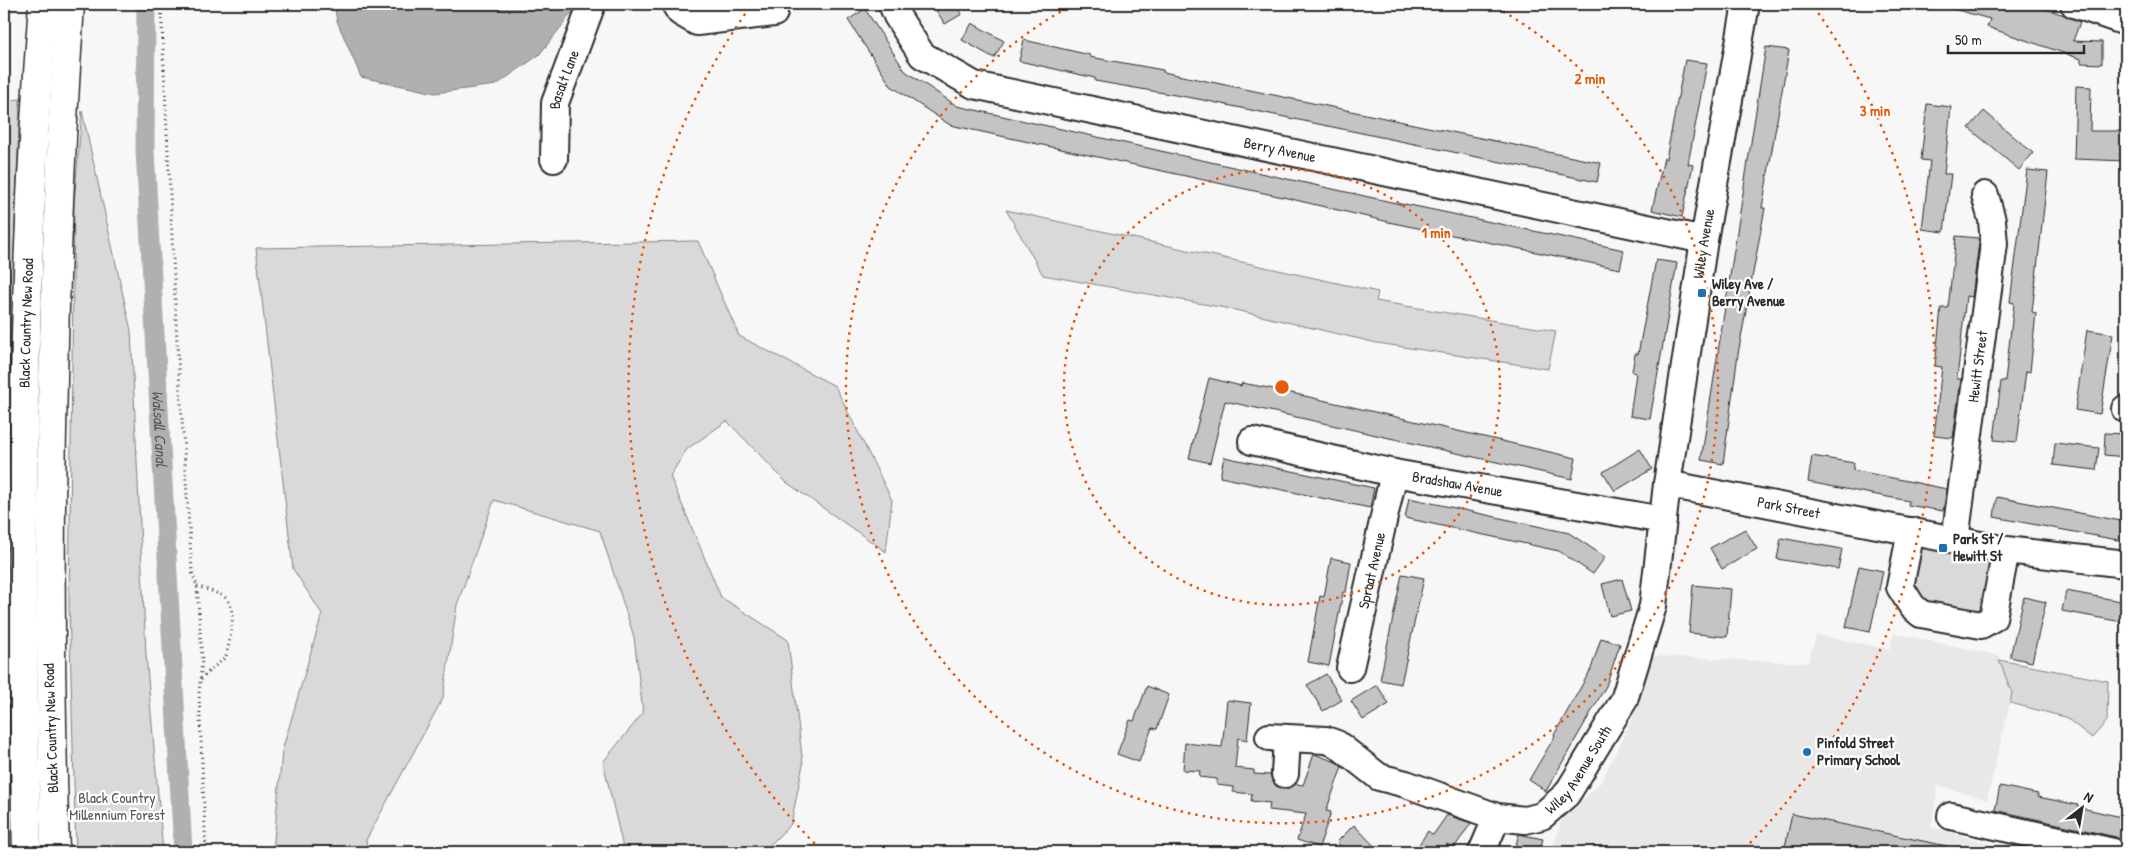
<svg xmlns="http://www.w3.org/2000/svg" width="2130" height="856" font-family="'Patrick Hand',sans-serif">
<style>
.built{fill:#e8e8e8}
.green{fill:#d9d9d9;stroke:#828282}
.water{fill:#b0b0b0;stroke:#7b7b7b}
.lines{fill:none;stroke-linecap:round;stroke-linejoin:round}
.canal{stroke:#b0b0b0;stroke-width:19}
.building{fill:#c4c4c4;stroke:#2b2b2b}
.minor-casing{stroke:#2b2b2b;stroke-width:30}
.highway-casing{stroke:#2b2b2b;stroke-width:31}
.path{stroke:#2b2b2b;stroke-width:3;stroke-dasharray:1 4;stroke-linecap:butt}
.minor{stroke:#fff;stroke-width:26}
.highway{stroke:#fff;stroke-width:28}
.ring{fill:none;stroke:#e8590c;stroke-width:2.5;stroke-dasharray:2.5 5}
.poi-dot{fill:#1f6fb2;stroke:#fff;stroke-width:2}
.labels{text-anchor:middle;stroke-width:4.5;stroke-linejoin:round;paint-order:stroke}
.street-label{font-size:15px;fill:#2b2b2b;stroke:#fff}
.poi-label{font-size:15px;font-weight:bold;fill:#2b2b2b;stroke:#fff;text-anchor:start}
.park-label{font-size:15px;fill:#565656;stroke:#fff}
.water-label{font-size:16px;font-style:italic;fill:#5a5a5a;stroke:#fff}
.centre{fill:#e8590c;stroke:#fff;stroke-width:2.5}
.ring-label{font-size:15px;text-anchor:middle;font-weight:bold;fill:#e8590c;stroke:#fff;stroke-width:4.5;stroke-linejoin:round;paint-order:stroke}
</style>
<rect width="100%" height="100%" fill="#f7f7f7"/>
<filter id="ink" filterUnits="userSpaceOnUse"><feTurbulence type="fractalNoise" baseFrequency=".02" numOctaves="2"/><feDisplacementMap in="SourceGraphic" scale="10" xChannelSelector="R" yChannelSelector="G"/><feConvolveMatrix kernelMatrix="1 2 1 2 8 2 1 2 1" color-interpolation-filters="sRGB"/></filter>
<g filter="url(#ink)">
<polygon class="built" points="1894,633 2000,656 1999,660 2012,694 1987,800 1938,785 1931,827 2006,848 2006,852 1552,852 1561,822 1601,782 1631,722 1653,656 1808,663 1816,635 1889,649"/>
<g class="green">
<polygon points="20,99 9,377 13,852 4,852 4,101"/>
<polygon points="82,111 131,331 146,655 163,852 76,852 69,605 74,204"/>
<polygon points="1006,210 1378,292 1376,301 1556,331 1548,369 1377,343 1231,309 1043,275"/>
<polygon points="698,241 739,336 835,386 892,500 886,552 786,482 727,421 687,449 670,476 721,597 788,640 803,764 791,824 763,852 624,852 603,762 643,713 634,637 600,531 494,500 457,605 443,698 366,840 368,852 273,852 282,751 322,614 293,569 256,248"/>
<polygon points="1916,546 1996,562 1987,614 1922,605 1911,578"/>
<polygon points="1999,660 2108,681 2107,721 2092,738 2065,717 2010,703 2012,693"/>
</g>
<polygon class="water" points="334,4 579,4 539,55 496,85 435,93 361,77 337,21"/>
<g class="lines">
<path class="canal" id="s1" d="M146,4L145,150L183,852"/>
</g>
<g class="building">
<polygon points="932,4 956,4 962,14 945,24"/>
<polygon points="1951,4 2032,4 2064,15 2080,22 2073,41 2102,42 2102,64 2081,63 2081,59 1987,27 1990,19 1950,8"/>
<polygon points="865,9 905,71 957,106 1405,205 1405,204 1624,250 1620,269 1393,223 1287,198 950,125 891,86 848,20"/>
<polygon points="972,23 1004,41 994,58 962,40"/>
<polygon points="1024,40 1090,55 1090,57 1163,70 1163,72 1601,163 1597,182 1198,99 1095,81 1095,78 1019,61"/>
<polygon points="1766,47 1789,50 1762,208 1765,208 1738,354 1723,464 1701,460"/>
<polygon points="1685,60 1707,63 1688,164 1693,165 1682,217 1652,210 1664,158 1666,159"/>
<polygon points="2076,86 2091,87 2090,131 2126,131 2126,161 2074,159"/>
<polygon points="1927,104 1951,107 1944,174 1951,174 1944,232 1922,229 1930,161 1921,160"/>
<polygon points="1984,111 2033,153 2019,170 1969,128"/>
<polygon points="2027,170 2048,172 2032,312 2036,313 2030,372 2026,371 2017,442 1994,440 2001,381 2005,381 2014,303 2010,302"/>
<polygon points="1956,236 1978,238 1979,242 1972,297 1966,296 1957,379 1961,379 1953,438 1934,436 1942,367 1935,366 1941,308 1948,308"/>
<polygon points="1656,260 1677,263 1650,419 1630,416 1636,373 1632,372 1635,354 1638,354"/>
<polygon points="2087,330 2113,334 2100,414 2075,410"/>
<polygon points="1209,378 1241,386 1242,383 1274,389 1576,458 1572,479 1225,401 1210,463 1189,458"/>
<polygon points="2105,433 2126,434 2126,457 2104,455"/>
<polygon points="2055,443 2099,448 2096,470 2053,465"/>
<polygon points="1640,449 1652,469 1615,491 1603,472"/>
<polygon points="1812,456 1854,463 1853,470 1947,489 1943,511 1908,505 1909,501 1808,482"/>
<polygon points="1224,457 1374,488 1370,508 1220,477"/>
<polygon points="1997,497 2126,522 2123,541 1994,517"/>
<polygon points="1409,498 1569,533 1605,557 1593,574 1559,551 1405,518"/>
<polygon points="1745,529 1757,549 1722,569 1710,548"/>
<polygon points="1781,538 1842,549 1838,569 1777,559"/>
<polygon points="1331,558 1351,562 1346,592 1343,592 1329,666 1308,662 1320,596 1324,597"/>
<polygon points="1859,566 1883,571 1870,632 1846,627"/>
<polygon points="1402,574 1424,578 1401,684 1380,680"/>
<polygon points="1622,579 1631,611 1610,616 1602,584"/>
<polygon points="1693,585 1731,589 1727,637 1689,633"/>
<polygon points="2066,591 2126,602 2122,622 2062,611"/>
<polygon points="2024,597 2046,602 2032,662 2010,657"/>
<polygon points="1601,638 1620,644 1606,686 1546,791 1529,780 1555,736 1554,735 1591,669"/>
<polygon points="1326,674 1342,700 1323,711 1307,685"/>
<polygon points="1377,685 1389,704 1363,720 1351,701"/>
<polygon points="1147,686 1169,695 1157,729 1152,728 1139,762 1117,754 1130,720 1134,721"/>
<polygon points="1227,700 1251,703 1247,740 1238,738 1235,768 1254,770 1254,774 1270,775 1276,786 1285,789 1296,784 1303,785 1314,754 1336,762 1342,767 1326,811 1331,812 1319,847 1297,840 1306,814 1269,810 1270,803 1251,801 1252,794 1233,792 1233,787 1217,785 1217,779 1199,777 1200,771 1183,770 1185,743 1222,747"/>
<polygon points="2000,786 2038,794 2038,797 2078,805 2077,807 2126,818 2126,843 2116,837 1995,810"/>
<polygon points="1792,814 1947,846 1946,852 1784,852"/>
<polygon points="1447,815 1471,823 1454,848 1447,844 1442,852 1414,852 1428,831 1433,835"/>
<polygon points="1354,825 1380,852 1346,852 1337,842"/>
<polygon points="1519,834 1543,839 1539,852 1514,852"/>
</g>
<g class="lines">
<g class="minor-casing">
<g id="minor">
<polyline points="675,4 680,12 697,22 774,13"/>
<path id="s2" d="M892,4L897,16L922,55L974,85L1704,240"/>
<polyline points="2074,4 2126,22"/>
<path id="s3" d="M554,159L555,103L592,4"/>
<polyline points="2125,409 2126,409"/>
<path id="s4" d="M1252,441L1394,473L1663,520"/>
<path id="s5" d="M1667,484L2006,550L2126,564"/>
<polyline points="1911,531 1900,587 1912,606 1921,614 1981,625 1993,618 2006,550"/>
<path id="s6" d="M1955,540L1994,244L1992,220L1985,195"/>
<path id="s7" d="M1350,668L1394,473"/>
<path id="s8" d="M1269,737L1326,740L1337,744L1379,777L1406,784L1497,817L1525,820L1542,816L1567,794L1624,700L1653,606L1667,484L1704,240L1746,4"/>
<polyline points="1285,774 1287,738"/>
<polyline points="1951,816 2113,852"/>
<polyline points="1482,852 1497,817"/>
</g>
</g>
<g class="highway-casing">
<g id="highway">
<path id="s9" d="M27,852C19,569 21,286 43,4"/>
<path d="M55,852C46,569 51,286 70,4"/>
</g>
</g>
<g class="path">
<polyline points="161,4 177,342 192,572 197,586 202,659 199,694 206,852"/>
<path d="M197,586C205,589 215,592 223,596C240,607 229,641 226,657L206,674L201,680"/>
</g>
<use href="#minor" class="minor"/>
<use href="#highway" class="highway"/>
</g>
</g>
<g class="ring">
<circle cx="1282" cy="387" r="218"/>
<path d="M1490 4A436 436 0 1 1 1074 4"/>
<path d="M820 849A654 654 0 0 1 750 7M1814 7A654 654 0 0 1 1744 849"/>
</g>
<g class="poi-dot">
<rect x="1697" y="288" width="10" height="10" rx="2.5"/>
<rect x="1938" y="543" width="10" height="10" rx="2.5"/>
<circle cx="1807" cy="752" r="5"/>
</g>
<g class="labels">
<g class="street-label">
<text dy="5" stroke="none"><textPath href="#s3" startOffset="81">Basalt Lane</textPath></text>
<text dy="5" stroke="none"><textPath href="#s2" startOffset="432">Berry Avenue</textPath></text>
<text dy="5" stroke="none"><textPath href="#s8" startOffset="900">Wiley Avenue</textPath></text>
<text dy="5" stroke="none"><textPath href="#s9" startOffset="529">Black Country New Road</textPath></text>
<text dy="5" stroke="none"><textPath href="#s6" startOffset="175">Hewitt Street</textPath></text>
<text dy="5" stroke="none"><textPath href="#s4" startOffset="210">Bradshaw Avenue</textPath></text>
<text dy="5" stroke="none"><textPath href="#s5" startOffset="124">Park Street</textPath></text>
<text dy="5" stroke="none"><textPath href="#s7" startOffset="100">Sproat Avenue</textPath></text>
<text transform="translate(51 728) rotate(-92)" y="5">Black Country New Road</text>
<text dy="5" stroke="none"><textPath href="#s8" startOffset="352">Wiley Avenue South</textPath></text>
</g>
<g class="poi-label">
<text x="1712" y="289">Wiley Ave /<tspan x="1712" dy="17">Berry Avenue</tspan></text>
<text x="1953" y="544">Park St /<tspan x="1953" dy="17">Hewitt St</tspan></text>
<text x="1817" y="748">Pinfold Street<tspan x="1817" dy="17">Primary School</tspan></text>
</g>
<g class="park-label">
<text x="117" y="803">Black Country<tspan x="117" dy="17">Millennium Forest</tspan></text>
</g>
<g class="water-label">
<text dy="6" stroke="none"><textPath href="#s1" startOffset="425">Walsall Canal</textPath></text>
</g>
</g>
<circle cx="1282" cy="387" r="8" class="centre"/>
<g class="ring-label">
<text x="1590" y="84">2 min</text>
<text x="1875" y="116">3 min</text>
<text x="1436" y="238">1 min</text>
</g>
<rect width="2130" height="856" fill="none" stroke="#fff" stroke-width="20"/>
<rect x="10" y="10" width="2110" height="836" fill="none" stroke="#2b2b2b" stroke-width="2" filter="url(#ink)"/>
<g transform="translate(2082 808) rotate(31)" stroke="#ffffff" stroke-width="4" paint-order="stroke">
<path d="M0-4L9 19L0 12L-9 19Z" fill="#2b2b2b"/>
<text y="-8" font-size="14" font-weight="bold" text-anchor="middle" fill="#2b2b2b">N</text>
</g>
<path d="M1948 45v8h136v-8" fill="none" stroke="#2b2b2b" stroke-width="2.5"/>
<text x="1955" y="45" font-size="15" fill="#2b2b2b" stroke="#ffffff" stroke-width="4" paint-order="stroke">50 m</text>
</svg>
